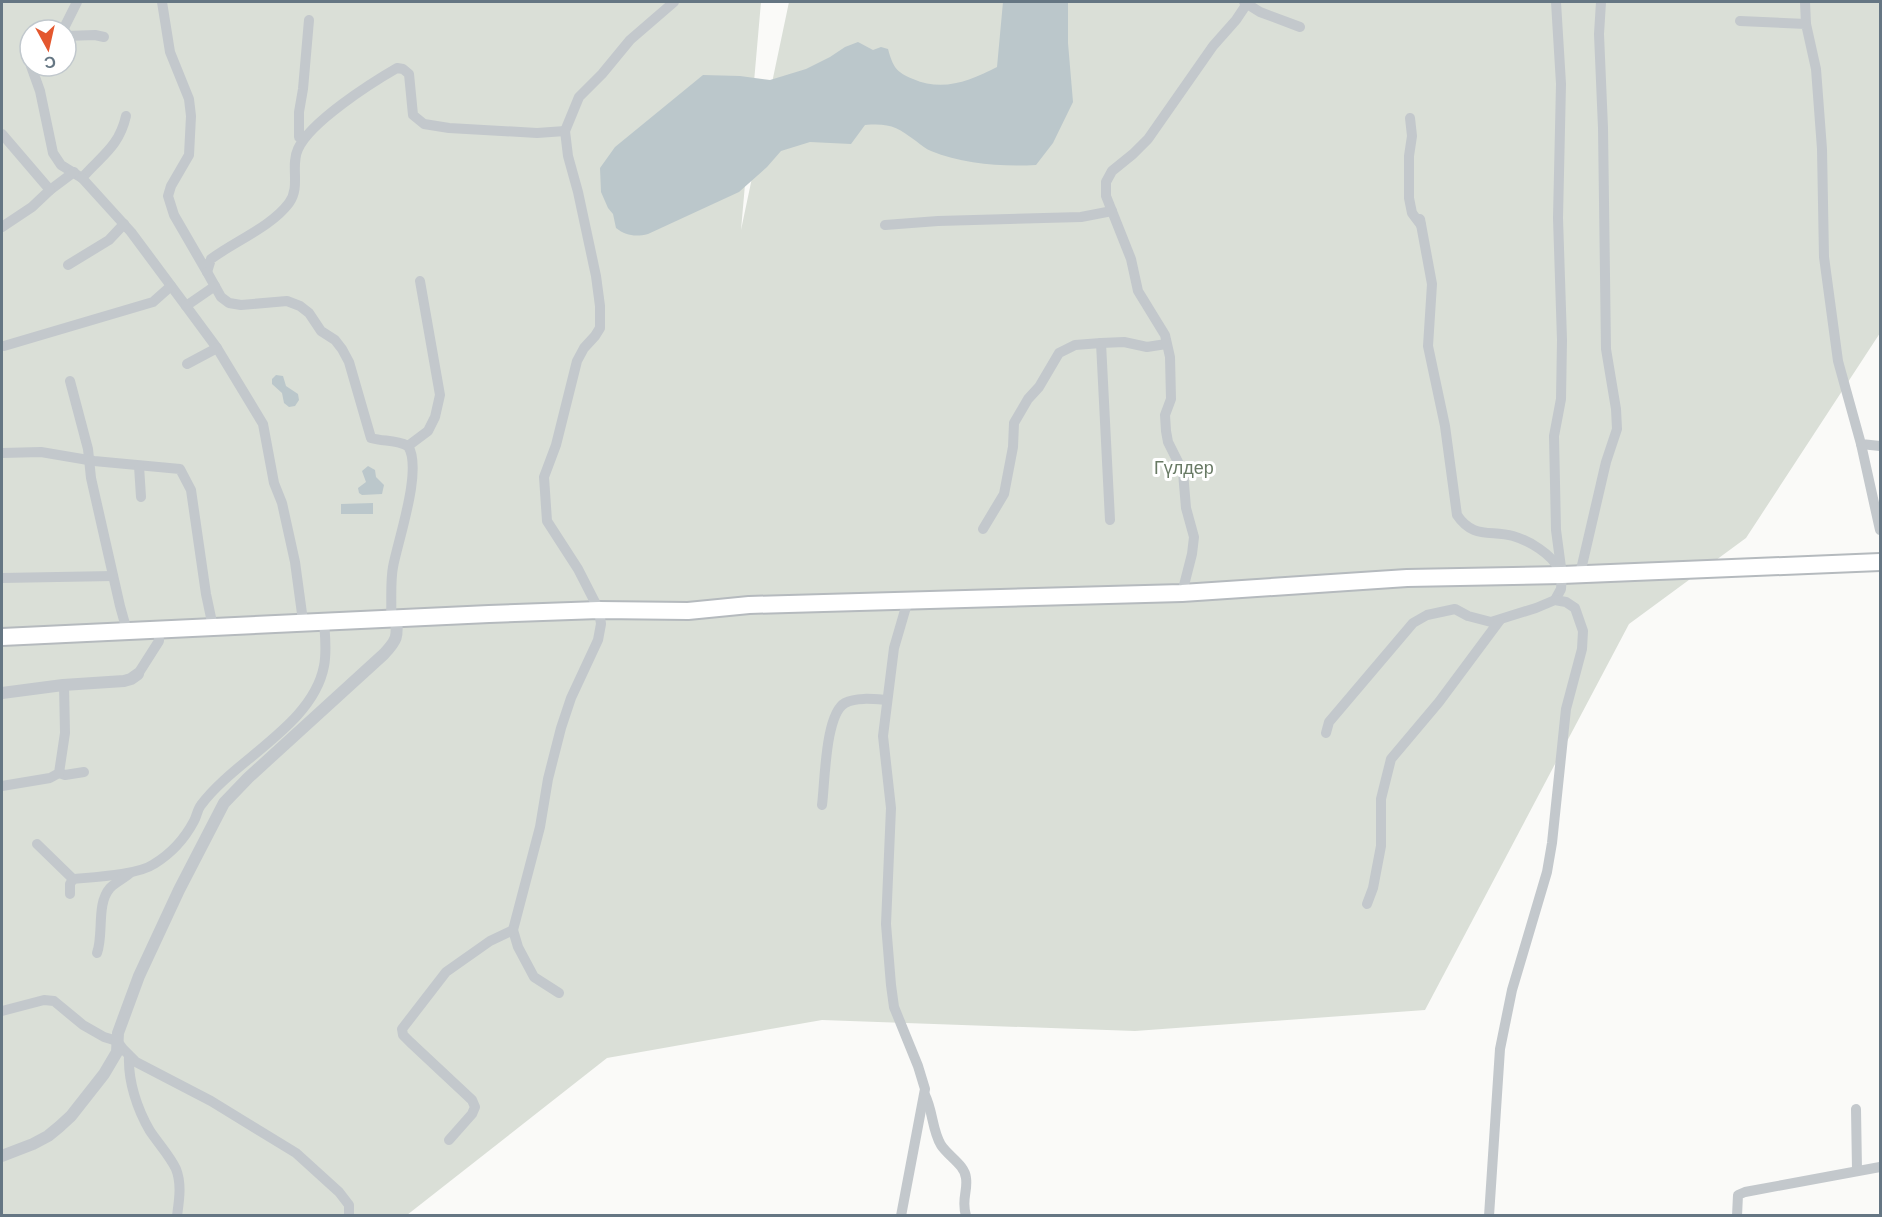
<svg xmlns="http://www.w3.org/2000/svg" width="1882" height="1217" font-family="'Work Sans',sans-serif">
<style>
.green{fill:#dadfd7;fill-rule:evenodd}
.water{fill:#bbc7cb}
.lines{fill:none;stroke-linecap:round;stroke-linejoin:round}
.primary-casing{stroke:#b5babe;stroke-width:20}
.minor{stroke:#c3c8cc;stroke-width:10}
.tertiary{stroke:#c3c8cc;stroke-width:12}
.primary{stroke:#fff;stroke-width:16}
.labels{text-anchor:middle;stroke-width:6;stroke-linejoin:round;paint-order:stroke}
.park-label{font-size:18px;fill:#687a64;stroke:#fff}
</style>
<rect width="100%" height="100%" fill="#fafaf8"/>
<path class="green" d="M2,2H761L741,230L789,2H1880V333L1746,538L1629,624L1425,1010L1135,1031L822,1020L607,1058L407,1215L2,1216ZM30,30H66V66H30Z"/>
<g class="water">
<path d="M1003,2H1068V43L1073,102L1053,143L1036,165C1002,167 963,164 931,151C926,149 921,145 916,141C897,127 890,123 865,125L851,144L810,142L781,151L767,167L739,192L648,234C636,237 626,236 616,228L613,214L608,208L601,192L600,168L615,147L703,75L740,76L770,80L806,69L830,57L845,47L858,42L873,50L881,47L888,49C893,67 896,72 913,79C943,92 970,81 997,67Z"/>
<polygon points="276,375 283,376 286,386 298,394 299,400 295,406 289,407 284,403 282,393 272,384 272,379"/>
<polygon points="368,466 375,470 376,477 384,485 382,494 362,495 359,493 358,488 366,482 362,471"/>
<polygon points="373,503 373,514 341,514 341,504"/>
</g>
<g class="lines">
<g class="primary-casing">
<polyline id="primary" points="2,637 489,614 599,610 688,611 749,605 1182,593 1407,578 1562,575 1880,562"/>
</g>
<g class="minor">
<path d="M162,2L170,52L189,99L191,116L189,155L171,186L168,196L174,215L207,272L211,259C235,241 271,227 289,203C301,187 290,166 298,149C310,122 371,83 397,68L403,69L409,74L413,115L424,124L449,128L537,133L565,131"/>
<polyline points="1244,2 1260,12 1300,27"/>
<polyline points="1805,2 1806,24"/>
<polyline points="1740,21 1806,24 1816,69 1822,149 1824,257 1838,361 1861,444 1880,446"/>
<polyline points="63,30 77,2"/>
<polyline points="66,36 95,35 104,37"/>
<polyline points="30,50 27,53 30,62"/>
<path d="M31,66L40,91L53,153L61,165L82,178C101,156 119,147 126,116"/>
<polyline points="1410,118 1412,136 1409,156 1409,198 1412,213 1421,225"/>
<polyline points="2,134 50,190 74,172"/>
<polyline points="303,139 299,137 299,112 303,89 309,20"/>
<polyline points="82,178 131,232 186,306 217,348 263,424 274,483 282,503 295,562 303,621"/>
<path d="M1420,219L1432,284L1428,346L1445,426L1457,515C1473,539 1490,530 1513,536C1530,541 1551,554 1559,569"/>
<polyline points="885,225 938,221 1081,217 1112,211"/>
<polyline points="2,227 32,207 50,190"/>
<polyline points="68,265 109,240 124,224"/>
<path d="M207,272L221,297L229,303L241,305L287,301L300,306L309,313L321,331L335,340L342,349L349,362L371,438C384,442 394,439 408,446"/>
<polyline points="186,306 215,286"/>
<polyline points="1101,343 1110,520"/>
<polyline points="4,346 153,302 171,286"/>
<polyline points="187,364 217,348"/>
<polyline points="70,381 88,449 91,478 120,606 127,631"/>
<polyline points="1861,444 1880,530"/>
<polyline points="2,453 41,452 94,461 180,469 191,490 206,594 213,627"/>
<polyline points="139,466 141,497"/>
<polyline points="983,529 1004,494 1013,447 1014,423 1028,399 1039,387 1059,353 1075,345 1101,343 1124,342 1147,347 1166,344"/>
<polyline points="1580,574 1606,462 1617,429 1616,409 1606,349 1603,128 1599,34 1601,2"/>
<polyline points="2,578 113,576"/>
<polyline points="1182,593 1192,554 1194,537 1186,508 1183,472 1168,442 1166,431 1165,415 1171,399 1170,357 1165,335 1138,291 1131,259 1106,196 1106,182 1112,171 1133,154 1148,139 1213,46 1236,20 1248,2"/>
<polyline points="1555,600 1561,589 1562,575 1556,530 1554,436 1561,399 1562,340 1558,218 1561,84 1556,2"/>
<path d="M391,618C392,602 390,583 393,567C398,540 423,469 408,446L428,431L435,417L440,395L420,281"/>
<polyline points="138,674 159,641 158,628"/>
<polyline points="1326,733 1329,722 1413,623 1427,615 1455,609 1468,616 1491,622 1536,608 1555,600 1566,602 1575,608 1583,631 1582,649 1566,709 1552,843 1547,872 1512,990 1500,1049 1489,1216"/>
<polyline points="59,773 65,775 84,772"/>
<polyline points="2,786 50,778 59,773 65,733 64,685"/>
<path d="M822,805C825,783 825,714 845,703C856,697 874,699 886,700"/>
<path d="M37,844L73,879C94,877 138,875 154,864C172,853 184,840 194,821C197,816 197,810 201,805C235,759 313,725 324,666C327,651 325,636 324,621"/>
<polyline points="70,894 70,884 73,879"/>
<polyline points="1367,904 1373,888 1381,846 1381,799 1391,759 1439,702 1500,620"/>
<path d="M97,953C104,934 96,904 110,888C116,882 123,879 129,874"/>
<polyline points="559,993 534,977 518,947 513,930 540,827 548,779 561,728 571,698 598,640 601,624 599,610 578,569 547,521 544,477 556,445 577,361 584,348 595,336 600,328 600,306 596,276 578,192 568,156 565,131 579,97 602,74 630,40 674,2"/>
<polyline points="2,1011 44,1000 54,1001 83,1025 104,1037 117,1041 123,1049 136,1062 211,1101 296,1153 339,1192 349,1205 349,1216"/>
<path d="M129,1056C128,1081 137,1109 150,1131C158,1143 170,1156 176,1169C182,1184 179,1201 177,1216"/>
<path d="M925,1095C933,1111 932,1130 941,1145C948,1156 965,1165 966,1178C968,1192 961,1199 966,1216"/>
<polyline points="1856,1109 1857,1170"/>
<polyline points="449,1140 472,1114 475,1107 472,1100 410,1042 403,1035 402,1029 446,972 490,941 513,930"/>
<polyline points="901,1216 925,1089 918,1066 894,1007 891,985 886,924 891,808 883,736 894,648 908,600"/>
<polyline points="1737,1216 1738,1195 1745,1192 1880,1167"/>
</g>
<g class="tertiary">
<polyline points="2,693 63,685 124,681 131,679 138,674"/>
<path d="M2,1156L33,1144L48,1136L59,1127L71,1116L104,1074L117,1052L118,1033L139,976L179,890L224,803L248,778L384,654C397,640 398,637 396,618"/>
</g>
<use href="#primary" class="primary"/>
</g>
<g class="labels">
<g class="park-label">
<text x="1184" y="474">Гүлдер</text>
</g>
</g>
<rect width="1882" height="1217" fill="none" stroke="#657683" stroke-width="6"/>
<g transform="translate(48 48) rotate(172)"><circle r="28" fill="#ffffff" stroke="#c1c8cd" stroke-width="1.5"/>
<path d="M0-4.5L10 22L0 15L-10 22Z" fill="#e4572e"/>
<text y="-9" font-size="16" font-weight="bold" text-anchor="middle" fill="#657683">С</text>
</g>
</svg>
